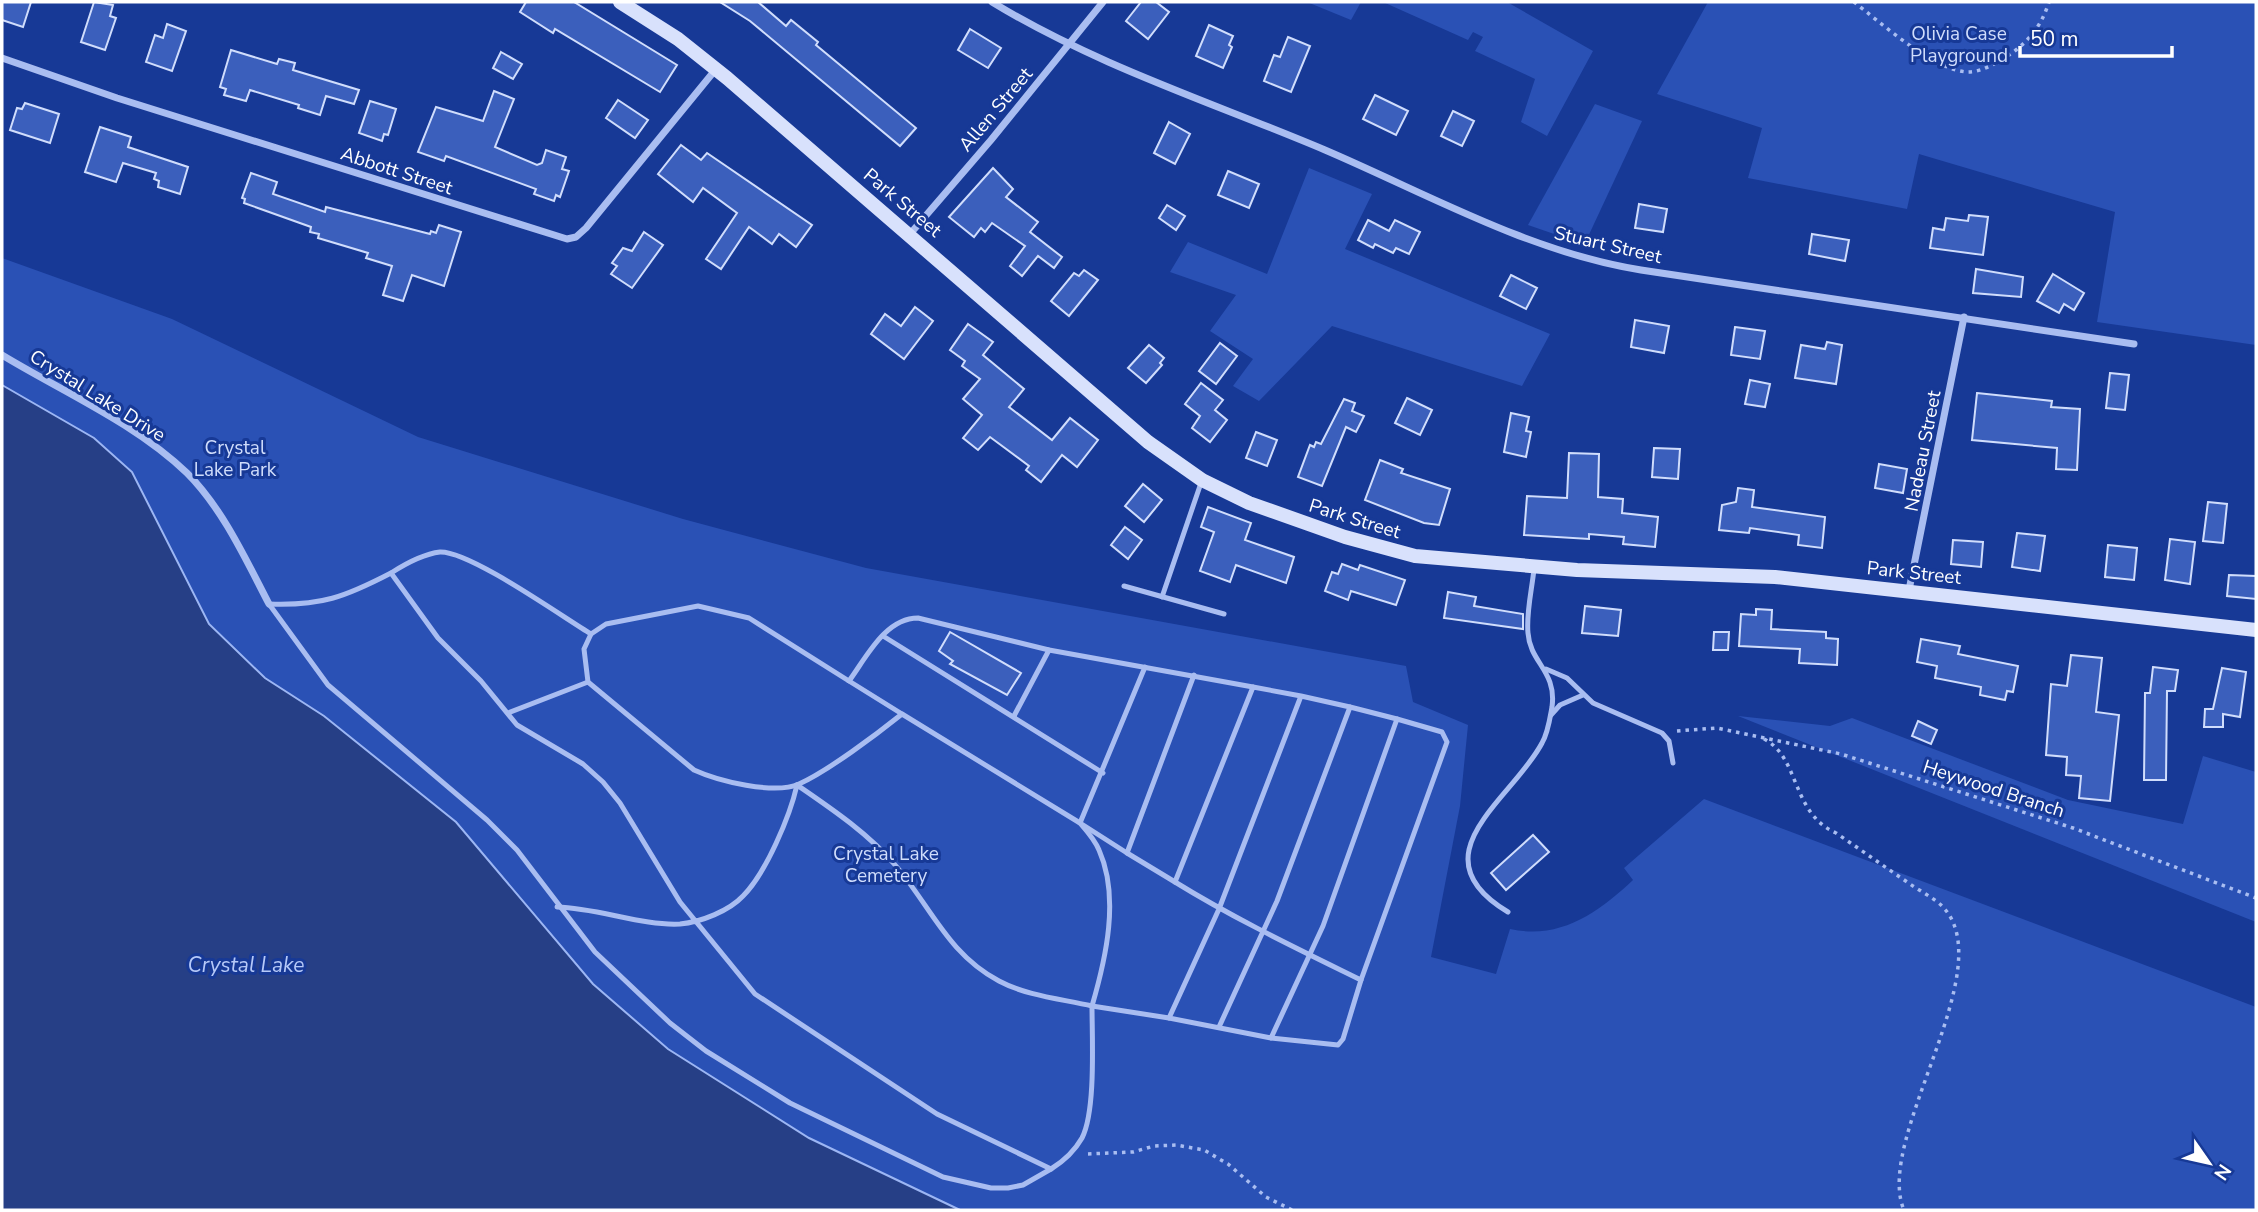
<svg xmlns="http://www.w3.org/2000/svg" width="2258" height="1212" font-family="'Nunito Sans',sans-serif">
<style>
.green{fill:#2a51b5}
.water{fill:#263f86;stroke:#9cb6f4;stroke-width:2}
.building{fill:#3b5fbc;stroke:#d0ddfc;stroke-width:2}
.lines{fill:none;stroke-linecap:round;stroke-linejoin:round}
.path{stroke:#a9bdf1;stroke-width:3.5;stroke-dasharray:3.5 5;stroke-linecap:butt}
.lane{stroke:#a9bdf1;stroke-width:5}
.street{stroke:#a9bdf1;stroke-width:7}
.secondary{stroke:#d8e1fc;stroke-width:14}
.labels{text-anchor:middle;stroke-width:6;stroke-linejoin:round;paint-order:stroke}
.park-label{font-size:19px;fill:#d0ddfc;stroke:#173996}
.street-label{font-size:19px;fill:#fff;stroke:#173996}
.water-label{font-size:21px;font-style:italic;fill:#b6c9f8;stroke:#173996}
</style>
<rect width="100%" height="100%" fill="#173996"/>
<g class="green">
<polygon points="1307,2 1361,2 1351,20"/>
<polygon points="1383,2 1507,2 1593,51 1547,136 1521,122 1535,79 1475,51 1483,37 1473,32 1468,40"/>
<polygon points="1708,2 2256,2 2256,345 2097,322 2115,212 1919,154 1907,209 1748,178 1762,128 1657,94"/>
<polygon points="1595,104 1642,121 1586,241 1560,236 1528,225"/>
<polygon points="1309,168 1372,194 1345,249 1550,334 1522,386 1332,326 1259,401 1233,386 1253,359 1210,331 1236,295 1170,272 1188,242 1267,274"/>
<path d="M2,258L172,319L418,437L683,519L866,568L1406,666L1413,702L1468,725L1460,806L1431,957L1496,974L1510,929C1560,940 1598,913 1633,880L1624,868L1704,799L2256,1007V1210H960L809,1138L668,1049L593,984L456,822L324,716L265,678L209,624L181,572L30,403L2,385Z"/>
<polygon points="1738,716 1830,726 1852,718 2068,800 2183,824 2203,756 2256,772 2256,922"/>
</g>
<polygon class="water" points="2,385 94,438 132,472 209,624 265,678 324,716 456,822 593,984 668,1049 809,1138 960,1210 2,1210"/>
<g class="building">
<polygon points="2,2 31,2 23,27 2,20"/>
<polygon points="94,2 113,5 110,16 116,18 105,50 81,42"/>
<polygon points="526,2 574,2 677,65 660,92 555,29 553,33 520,12"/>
<polygon points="720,2 758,2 786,26 791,20 818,42 816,45 916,128 900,146 750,21"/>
<polygon points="1141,2 1156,2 1169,12 1148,39 1126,21"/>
<polygon points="167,24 186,31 172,71 146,62 155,35 163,38"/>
<polygon points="1209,25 1233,36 1229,45 1232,47 1223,68 1196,56"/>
<polygon points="970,29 1001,48 988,68 958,50"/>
<polygon points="1288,37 1310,46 1291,92 1264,81 1274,55 1280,57"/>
<polygon points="231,50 277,64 279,59 295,63 293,70 359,90 354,104 326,96 320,115 298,108 299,105 250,90 246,101 224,95 226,89 220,87"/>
<polygon points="501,52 522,64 513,79 493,68"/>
<polygon points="494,91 514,99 495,147 537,165 542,163 546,150 566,157 562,169 569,171 560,197 556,195 554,201 534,194 536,189 446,156 444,161 418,152 436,107 483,121"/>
<polygon points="1375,95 1408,111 1396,135 1363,119"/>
<polygon points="618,100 648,120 635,138 606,118"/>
<polygon points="370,101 396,109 388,135 384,134 382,141 359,133"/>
<polygon points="25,103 59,114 50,143 10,130 17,108 22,109"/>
<polygon points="1453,111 1474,121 1462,146 1441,136"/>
<polygon points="1169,122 1190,134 1175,164 1154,153"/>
<polygon points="100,127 131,137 128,147 188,167 180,194 158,187 159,181 154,179 156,173 123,163 116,182 85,172"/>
<polygon points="681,145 701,160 707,153 812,225 796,247 779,234 772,244 749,227 721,269 706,259 737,213 703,188 693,202 658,174"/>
<polygon points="993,168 1013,189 1006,197 1038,222 1030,232 1062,257 1054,268 1038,256 1022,276 1010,266 1025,246 992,223 985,232 981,228 974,237 949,217"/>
<polygon points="1228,171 1259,184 1249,208 1218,195"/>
<polygon points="251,173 277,182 273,194 325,212 326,207 430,234 431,231 436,233 439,225 461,232 444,286 412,275 403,301 383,295 392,266 366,258 368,253 318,238 319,234 310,232 311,227 244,203 245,199 242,198"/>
<polygon points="1639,204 1667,209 1663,232 1635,228"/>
<polygon points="1167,205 1185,216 1176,230 1159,218"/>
<polygon points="1969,215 1988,217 1983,255 1930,248 1933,228 1944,230 1946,218 1968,221"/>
<polygon points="1368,220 1389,231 1395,220 1420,232 1409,254 1396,248 1393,253 1375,244 1373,248 1358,240"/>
<polygon points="644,232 663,245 632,288 611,274 617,266 612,263 623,248 632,251"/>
<polygon points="1812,234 1849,240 1845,261 1809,254"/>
<polygon points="1976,269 2023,277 2021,297 1973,293"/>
<polygon points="1084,270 1098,280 1069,316 1051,301 1074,273 1079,276"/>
<polygon points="2053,274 2084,293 2074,310 2064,304 2059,313 2037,301"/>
<polygon points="1511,275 1537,288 1526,309 1500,296"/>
<polygon points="915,307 933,321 904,359 871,334 885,314 901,326"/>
<polygon points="1635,320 1669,326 1664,353 1631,347"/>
<polygon points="968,324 993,342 983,355 1024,389 1009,407 1052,440 1070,418 1098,440 1077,467 1062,455 1041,482 1026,470 1029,466 990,437 978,450 963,438 982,415 963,399 980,379 962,366 965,361 950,350"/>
<polygon points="1735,327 1765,331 1760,359 1731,355"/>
<polygon points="1827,342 1842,345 1836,384 1795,378 1801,345 1825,349"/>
<polygon points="1220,343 1237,356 1216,384 1199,371"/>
<polygon points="1149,345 1164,358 1160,363 1162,365 1146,383 1128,368"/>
<polygon points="2110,373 2129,375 2125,410 2106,408"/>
<polygon points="1750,380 1770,384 1765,407 1745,404"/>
<polygon points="1201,383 1223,400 1215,410 1227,420 1210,442 1192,428 1200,416 1185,404"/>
<polygon points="1977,393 2052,401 2051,407 2080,409 2077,470 2056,469 2057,448 1972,440"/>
<polygon points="1407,398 1432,410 1420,435 1395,423"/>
<polygon points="1344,399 1355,403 1352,411 1364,416 1356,432 1346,427 1322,486 1298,477 1310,445 1314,447 1316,442 1321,444"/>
<polygon points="1511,413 1529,417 1526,431 1531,432 1526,457 1504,452"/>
<polygon points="1256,432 1277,440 1267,466 1246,458"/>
<polygon points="1654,448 1680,449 1678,479 1652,477"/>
<polygon points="1569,453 1599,454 1598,497 1623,499 1622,513 1658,517 1655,547 1623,544 1624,537 1589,534 1589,539 1524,535 1527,496 1567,498"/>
<polygon points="1380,460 1403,469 1401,473 1450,489 1439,525 1424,523 1365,500"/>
<polygon points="1879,464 1907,469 1903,493 1875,488"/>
<polygon points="1143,484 1162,500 1144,522 1125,506"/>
<polygon points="1738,488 1754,490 1752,507 1825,517 1822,548 1798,545 1799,535 1750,528 1749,533 1719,530 1722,505 1736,502"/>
<polygon points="2208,502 2227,504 2223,543 2203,541"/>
<polygon points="1208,507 1251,523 1245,540 1294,557 1286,583 1236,565 1230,582 1200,571 1214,532 1201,527"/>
<polygon points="1125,527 1142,540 1128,559 1111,545"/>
<polygon points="2017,533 2045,536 2040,571 2012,567"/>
<polygon points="2170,539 2195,542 2190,584 2165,580"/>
<polygon points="1953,540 1983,542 1981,567 1951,564"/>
<polygon points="2108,545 2137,548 2134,580 2105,577"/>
<polygon points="1342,564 1358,570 1360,565 1405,580 1396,605 1351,591 1348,600 1325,591 1332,572 1338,574"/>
<polygon points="2229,575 2256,576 2256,599 2227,596"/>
<polygon points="1448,592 1476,597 1474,606 1523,614 1523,629 1444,618"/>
<polygon points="1585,606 1621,610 1618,636 1582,633"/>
<polygon points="1756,609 1772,610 1771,629 1826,632 1826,638 1838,639 1837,665 1799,663 1800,649 1739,646 1741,614 1756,615"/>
<polygon points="950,632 1021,673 1007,695 950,664 953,661 939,651"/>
<polygon points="1714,632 1729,632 1728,650 1713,650"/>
<polygon points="1921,639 1960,646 1958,654 2018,666 2013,692 2007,691 2005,700 1980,695 1981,687 1935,678 1937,666 1917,662"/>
<polygon points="2071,655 2102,658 2096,712 2119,715 2110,801 2079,798 2081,776 2066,775 2067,757 2046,755 2051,684 2067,686"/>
<polygon points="2153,667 2178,670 2175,691 2167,691 2166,780 2144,780 2145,693 2150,693"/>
<polygon points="2222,668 2246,672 2240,717 2223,714 2223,727 2204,727 2205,709 2213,709"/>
<polygon points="1918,721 1937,730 1931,744 1912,736"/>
<polygon points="1533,835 1549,852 1506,890 1491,873"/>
</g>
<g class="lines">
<g class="path">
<path d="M1854,2C1880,22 1934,71 1968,72C1983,72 2000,61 2012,53C2031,39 2042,24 2049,2"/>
<polyline points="1677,731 1717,728 1841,754 2073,828 2256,898"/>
<path d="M1764,739C1800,757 1791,813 1836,833C1861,850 1885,867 1910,884C1920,891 1932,897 1941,905C2005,966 1873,1138 1904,1210"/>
<polyline points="1088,1154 1133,1152 1154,1146 1176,1145 1204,1150 1228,1164 1266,1197 1292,1210"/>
</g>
<g class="lane">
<path d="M391,573C405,564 423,554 440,552C470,551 561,616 591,634"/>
<polyline points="1124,586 1224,614"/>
<polyline points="1162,597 1202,480"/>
<path d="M269,604C321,606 345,597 391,573L438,638L481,681L517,725L583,764L603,782L620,803L680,902L755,994L937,1114L1051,1169C1064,1161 1074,1152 1082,1138C1096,1111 1092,1038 1092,1006C1062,999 1027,996 999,981C948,954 931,907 896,866C869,834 832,809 797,785C790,816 766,873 743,896C729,911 701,922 680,924C642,926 598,908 557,907"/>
<polyline points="269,604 328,685 487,820 517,850 595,952 670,1023 706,1051 790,1103 943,1177 991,1188 1008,1188 1023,1185 1051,1169"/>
<polyline points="883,636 1103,773"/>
<polyline points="1546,669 1567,678 1593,703 1662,733 1669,741 1673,763"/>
<polyline points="849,681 902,714"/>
<polyline points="1350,707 1397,719"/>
<polyline points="508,713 588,682"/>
<polyline points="1551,715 1560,705 1583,695"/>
<polyline points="1014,716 1049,650"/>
<polyline points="1127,853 1080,823 1145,667"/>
<polyline points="1175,882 1127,853 1194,675"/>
<path d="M1508,912C1413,855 1513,799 1542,743C1548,733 1550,718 1552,707C1557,671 1530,663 1528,633C1526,613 1532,589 1534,569"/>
<path d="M1169,1018L1092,1006C1106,958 1120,897 1099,850C1095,840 1087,831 1080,823L902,714C877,734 828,771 799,784C774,795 718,781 694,770L588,682L584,649L591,634L606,624L698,606L749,618L849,681C866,658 885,618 918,618L1049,650L1253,687"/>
<path d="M1219,1027L1277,901L1350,707L1301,696L1219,909L1169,1018L1271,1038L1323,926L1397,719L1442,732L1447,742L1361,980C1298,949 1235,919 1175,882L1253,687L1301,696"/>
<polyline points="1271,1038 1338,1045 1343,1039 1361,980"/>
</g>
<g class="street">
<path d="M992,2C1095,65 1214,103 1325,150C1428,194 1529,252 1641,270L2134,344"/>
<polyline points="2,58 117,98 567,239 576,237 586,228 716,69"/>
<polyline points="910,234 991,140 1103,2"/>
<path d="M2,355C63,392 135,423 187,473C223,509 246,560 269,604"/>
<polyline points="1909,590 1964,317"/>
</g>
<polyline class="secondary" points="620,2 678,39 727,78 1148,442 1202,480 1249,503 1345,537 1415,556 1577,570 1775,577 2256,630"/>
</g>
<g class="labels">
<g class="park-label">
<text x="1959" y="40">Olivia Case<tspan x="1959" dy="22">Playground</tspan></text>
<text x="235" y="454">Crystal<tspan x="235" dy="22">Lake Park</tspan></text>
<text x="886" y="860">Crystal Lake<tspan x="886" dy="22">Cemetery</tspan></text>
</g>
<g class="street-label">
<text transform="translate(995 109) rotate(-50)" y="7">Allen Street</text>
<text transform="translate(397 170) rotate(18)" y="7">Abbott Street</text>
<text transform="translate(903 202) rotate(40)" y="7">Park Street</text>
<text transform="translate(1608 244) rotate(13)" y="7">Stuart Street</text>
<text transform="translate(98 395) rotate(32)" y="7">Crystal Lake Drive</text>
<text transform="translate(1922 451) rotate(-79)" y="7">Nadeau Street</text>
<text transform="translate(1355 518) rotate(17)" y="7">Park Street</text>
<text transform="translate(1914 572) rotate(6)" y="7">Park Street</text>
<text transform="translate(1994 788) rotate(18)" y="7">Heywood Branch</text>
</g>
<g class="water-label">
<text x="246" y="972">Crystal Lake</text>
</g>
</g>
<rect width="2258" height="1212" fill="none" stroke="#ffffff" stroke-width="7"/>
<g transform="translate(2209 1163) rotate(124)" stroke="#173996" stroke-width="5" paint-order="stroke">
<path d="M0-5L12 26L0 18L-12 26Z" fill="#ffffff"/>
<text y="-10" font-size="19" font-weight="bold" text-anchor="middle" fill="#ffffff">N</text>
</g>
<path d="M2020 46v10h152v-10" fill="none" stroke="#ffffff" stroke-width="3.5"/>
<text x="2030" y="46" font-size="21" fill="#ffffff" stroke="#173996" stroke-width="5" paint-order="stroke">50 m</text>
</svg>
